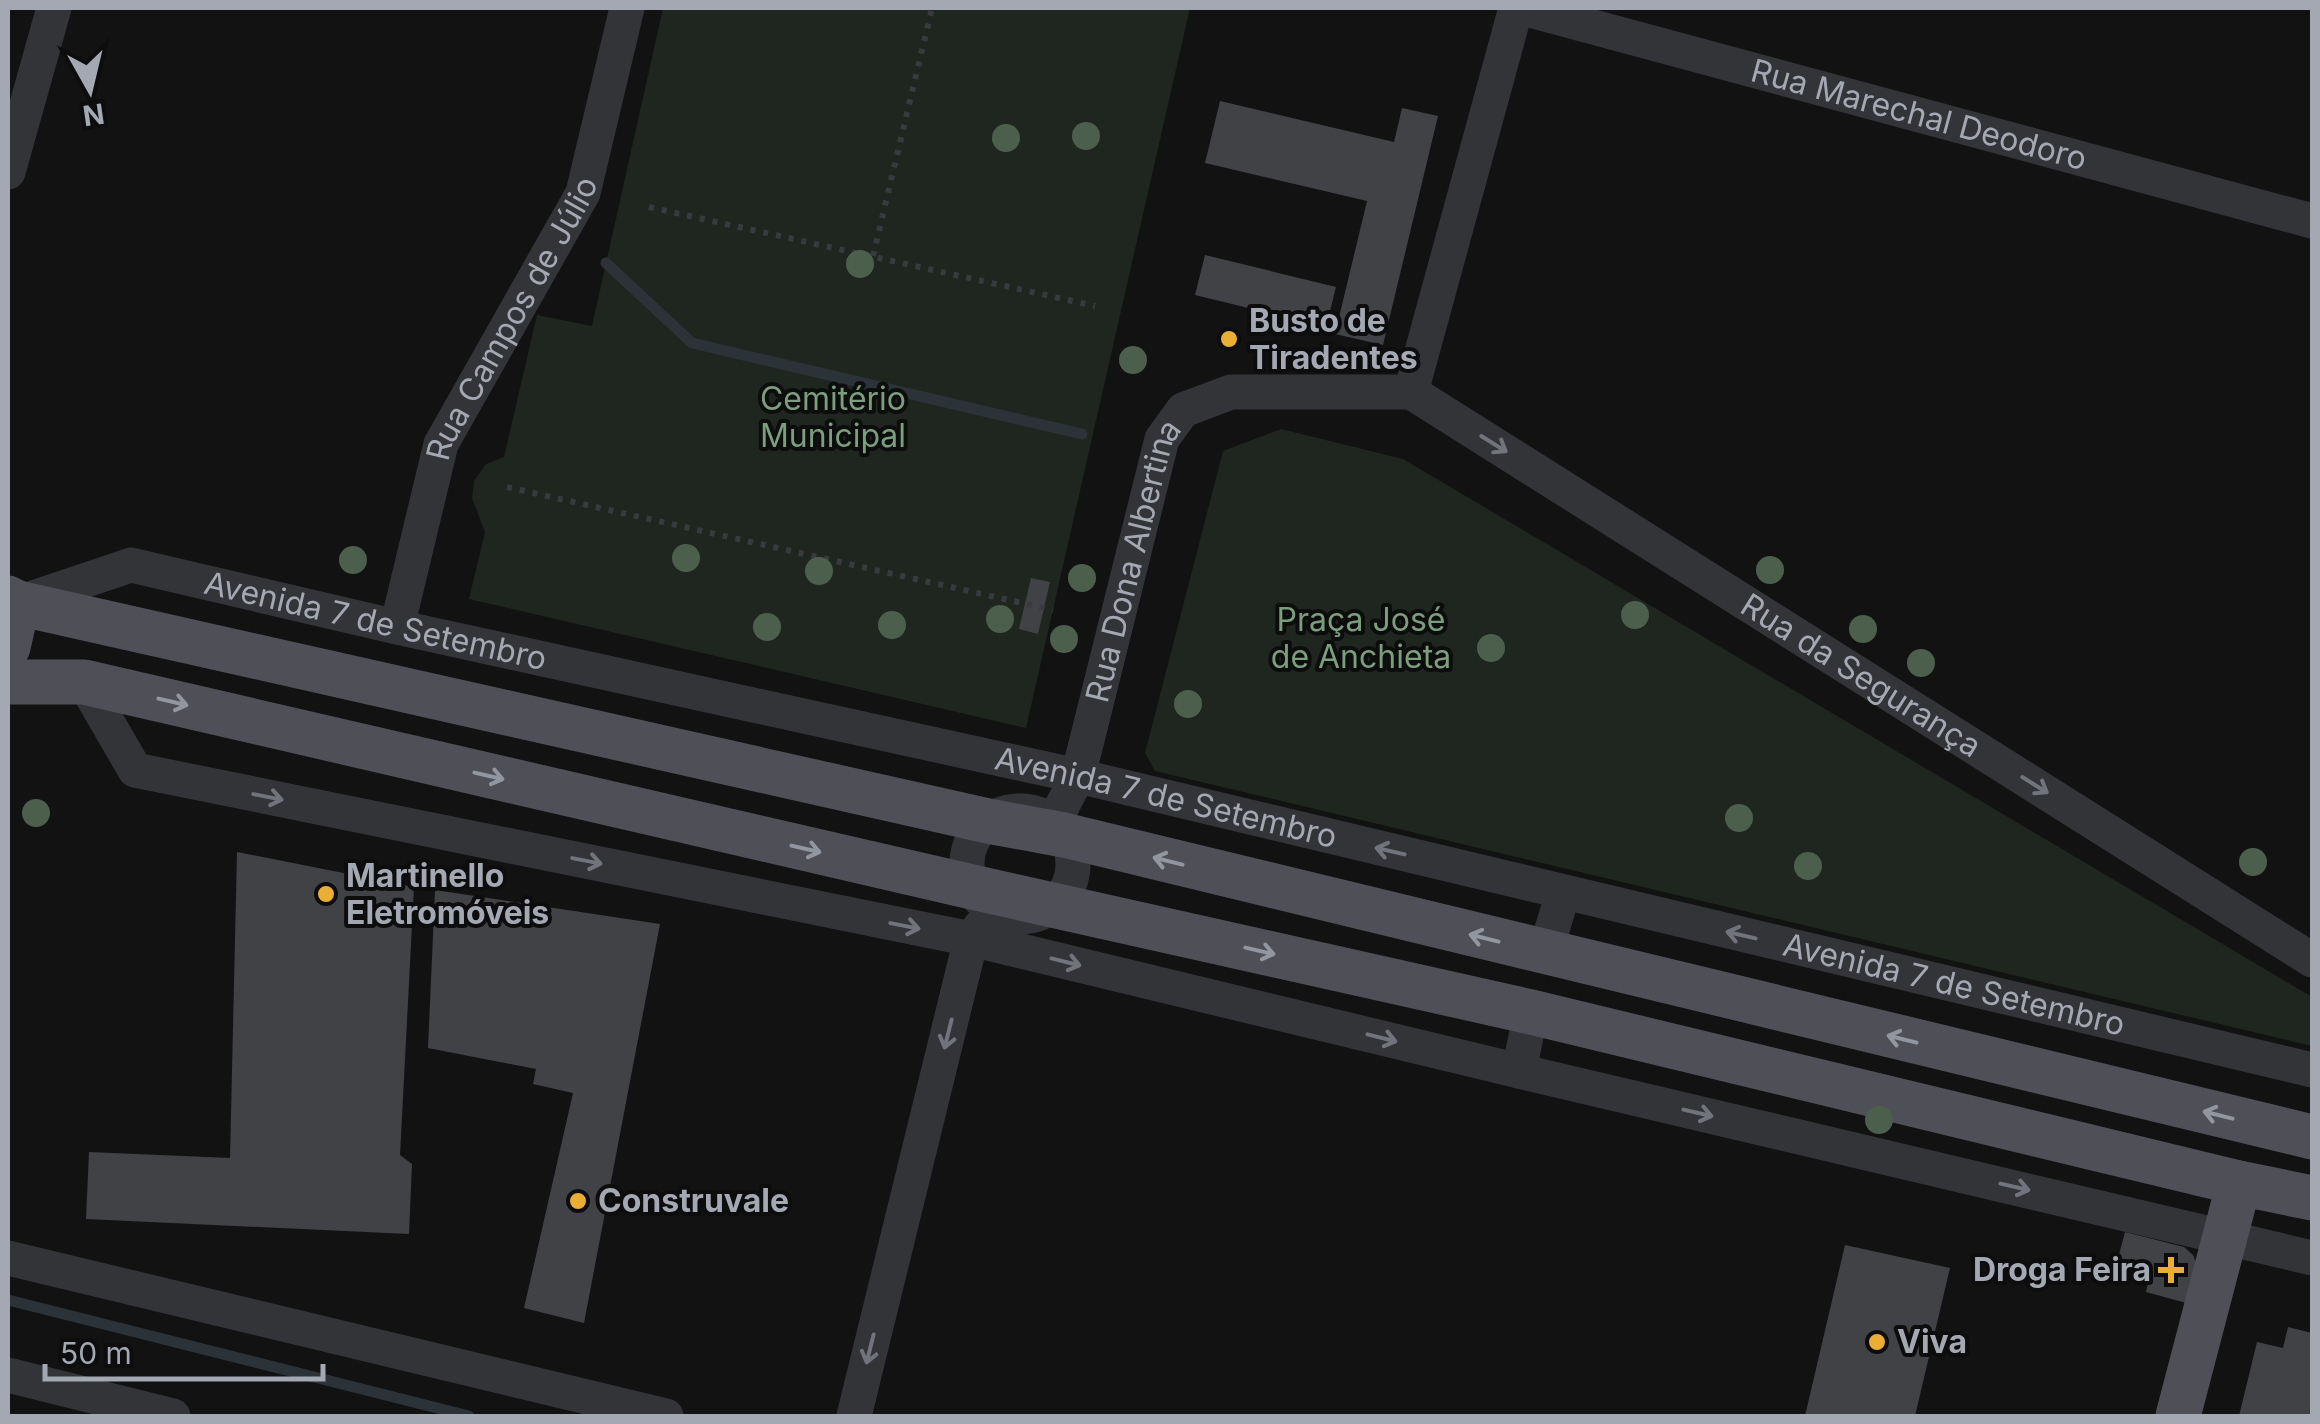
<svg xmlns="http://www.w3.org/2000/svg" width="2320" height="1424" font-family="Inter,sans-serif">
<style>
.green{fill:#1e261f}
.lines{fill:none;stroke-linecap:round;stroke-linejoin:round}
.stream{stroke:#2b3238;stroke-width:11}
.building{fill:#414246}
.path{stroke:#393a3f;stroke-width:6;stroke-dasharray:5 8;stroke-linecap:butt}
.minor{stroke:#333438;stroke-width:35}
.major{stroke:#4f5057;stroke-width:45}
.tree{fill:#4c5f4d}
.oneway{stroke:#71747c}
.oneway2{stroke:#9296a1}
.poi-dot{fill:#e9ae33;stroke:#0d0d0e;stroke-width:4}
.labels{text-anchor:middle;stroke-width:8;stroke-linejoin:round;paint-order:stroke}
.street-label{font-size:32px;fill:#a3a8b3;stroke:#0d0d0e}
.poi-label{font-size:32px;font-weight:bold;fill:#a3a8b3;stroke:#0d0d0e;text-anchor:start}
.park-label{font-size:32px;fill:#7b9e7d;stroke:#0d0d0e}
</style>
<rect width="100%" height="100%" fill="#121213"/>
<g class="green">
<polygon points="663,8 1190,8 1026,728 469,599 485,532 472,498 474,481 486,464 504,457 537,315 592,326"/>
<polygon points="1281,429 1403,459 2312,997 2312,1046 1155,771 1145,753 1223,451"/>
</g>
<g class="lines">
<g class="stream">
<polyline points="606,263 692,343 1082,434"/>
<polyline points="8,1300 469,1416"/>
</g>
</g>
<g class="building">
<polygon points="1220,101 1394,142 1402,108 1438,116 1383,345 1335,334 1367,201 1205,163"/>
<polygon points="1205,255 1336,287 1326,327 1195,295"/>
<polygon points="1031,578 1050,582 1038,634 1019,629"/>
<polygon points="237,852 414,887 400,1155 412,1164 409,1234 86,1219 89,1152 230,1158"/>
<polygon points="435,890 660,924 584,1323 524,1308 573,1093 533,1084 536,1069 428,1048"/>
<polygon points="2125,1232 2184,1247 2193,1255 2198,1268 2190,1304 2146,1292 2151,1272 2117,1262"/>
<polygon points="1845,1245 1950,1268 1915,1416 1805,1416"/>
<polygon points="2288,1327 2312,1333 2312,1416 2239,1416 2257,1342 2283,1348"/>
</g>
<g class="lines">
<g class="path">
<polyline points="649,207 1095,306"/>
<polyline points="873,256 932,8"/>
<polyline points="507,487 1053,610"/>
</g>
<g class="minor">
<path id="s1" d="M1523,8L2312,221"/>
<polyline points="8,172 54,8"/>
<path id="s2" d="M1411,392L2312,960"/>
<polyline points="1411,392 1516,8"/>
<path id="s3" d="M18,603L131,565L397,627L1078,776L2312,1070"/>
<path id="s4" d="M397,627L441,444L583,193L627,8"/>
<polyline points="84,682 135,770 971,939 1519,1071 2312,1258"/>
<circle cx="1020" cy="864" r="53"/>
<path id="s5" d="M1053,823L1078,776L1162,439L1183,410L1231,392H1411"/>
<polyline points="1545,953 1563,893"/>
<polyline points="1519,1071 1531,1012"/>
<polyline points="8,1258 666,1416"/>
<polyline points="8,1375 173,1416"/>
<polyline points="854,1416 971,939 993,910"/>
</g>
<g class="major">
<polyline points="8,598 18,603 988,821 1064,835 2312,1137"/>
<polyline points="8,647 18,603"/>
<polyline points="8,682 84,682 972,887 1531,1012 2239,1183 2312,1198"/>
<polyline points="2178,1416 2239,1183"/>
</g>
</g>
<g class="tree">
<circle cx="1086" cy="136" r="14"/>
<circle cx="1006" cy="138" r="14"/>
<circle cx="860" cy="264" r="14"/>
<circle cx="1133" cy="360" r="14"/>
<circle cx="686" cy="558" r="14"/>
<circle cx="353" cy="560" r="14"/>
<circle cx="1770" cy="570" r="14"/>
<circle cx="819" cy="571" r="14"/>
<circle cx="1082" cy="578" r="14"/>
<circle cx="1635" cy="615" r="14"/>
<circle cx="1000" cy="619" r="14"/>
<circle cx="892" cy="625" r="14"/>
<circle cx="767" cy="627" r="14"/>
<circle cx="1863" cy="629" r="14"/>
<circle cx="1064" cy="639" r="14"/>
<circle cx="1491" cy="648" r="14"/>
<circle cx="1921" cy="663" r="14"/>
<circle cx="1188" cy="704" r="14"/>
<circle cx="36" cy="813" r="14"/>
<circle cx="1739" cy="818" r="14"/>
<circle cx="2253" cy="862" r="14"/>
<circle cx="1808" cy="866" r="14"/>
<circle cx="1879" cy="1120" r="14"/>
</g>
<defs><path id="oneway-shaft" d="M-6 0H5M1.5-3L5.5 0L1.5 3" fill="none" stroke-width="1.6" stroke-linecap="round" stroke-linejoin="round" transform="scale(2.5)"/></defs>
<g class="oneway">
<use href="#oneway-shaft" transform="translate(1494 444) rotate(32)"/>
<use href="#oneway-shaft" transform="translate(2035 785) rotate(32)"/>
<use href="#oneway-shaft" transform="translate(268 797) rotate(11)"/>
<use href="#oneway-shaft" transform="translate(1390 851) rotate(-167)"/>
<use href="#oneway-shaft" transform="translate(587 861) rotate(11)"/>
<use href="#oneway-shaft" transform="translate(905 926) rotate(11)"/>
<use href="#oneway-shaft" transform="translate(1741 935) rotate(-167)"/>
<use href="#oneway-shaft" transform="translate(1066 962) rotate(14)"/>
<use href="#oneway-shaft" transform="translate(948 1034) rotate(104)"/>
<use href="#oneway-shaft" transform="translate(1382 1038) rotate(14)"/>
<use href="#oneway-shaft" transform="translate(1698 1113) rotate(13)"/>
<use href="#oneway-shaft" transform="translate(2015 1187) rotate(13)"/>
<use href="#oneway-shaft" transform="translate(870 1349) rotate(104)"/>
</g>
<g class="oneway2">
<use href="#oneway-shaft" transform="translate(173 702) rotate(13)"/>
<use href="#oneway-shaft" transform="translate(489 776) rotate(13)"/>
<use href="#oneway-shaft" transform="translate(806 849) rotate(13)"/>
<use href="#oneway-shaft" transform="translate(1168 861) rotate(-166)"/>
<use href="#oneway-shaft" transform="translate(1484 938) rotate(-166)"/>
<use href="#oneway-shaft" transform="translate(1260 951) rotate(13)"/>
<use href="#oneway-shaft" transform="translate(1902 1039) rotate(-166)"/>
<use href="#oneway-shaft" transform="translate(2218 1115) rotate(-166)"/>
</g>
<g class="poi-dot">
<circle cx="1229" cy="339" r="10"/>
<circle cx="326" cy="894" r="10"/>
<circle cx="578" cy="1201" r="10"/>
<path d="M2166 1255h10v10h10v10h-10v10h-10v-10h-10v-10h10z"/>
<circle cx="1877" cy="1342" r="10"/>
</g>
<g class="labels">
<g class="street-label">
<text dy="11" stroke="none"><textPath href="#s1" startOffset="410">Rua Marechal Deodoro</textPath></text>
<text dy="11" stroke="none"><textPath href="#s4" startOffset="332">Rua Campos de Júlio</textPath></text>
<text dy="11" stroke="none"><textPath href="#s5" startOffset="275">Rua Dona Albertina</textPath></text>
<text dy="11" stroke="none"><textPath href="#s3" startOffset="370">Avenida 7 de Setembro</textPath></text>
<text dy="11" stroke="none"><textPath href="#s2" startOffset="532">Rua da Segurança</textPath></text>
<text dy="11" stroke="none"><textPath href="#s3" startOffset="1180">Avenida 7 de Setembro</textPath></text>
<text dy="11" stroke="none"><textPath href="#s3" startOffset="1990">Avenida 7 de Setembro</textPath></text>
</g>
<g class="poi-label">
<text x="1249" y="332">Busto de<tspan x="1249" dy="37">Tiradentes</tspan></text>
<text x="346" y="887">Martinello<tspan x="346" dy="37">Eletromóveis</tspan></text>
<text x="598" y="1212">Construvale</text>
<text x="2151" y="1281" text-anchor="end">Droga Feira</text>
<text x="1897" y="1353">Viva</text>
</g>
<g class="park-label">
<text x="833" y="410">Cemitério<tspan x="833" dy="37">Municipal</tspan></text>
<text x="1361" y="631">Praça José<tspan x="1361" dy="37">de Anchieta</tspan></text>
</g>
</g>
<rect width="2320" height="1424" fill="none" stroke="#a3a8b3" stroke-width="20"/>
<g transform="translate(90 90) rotate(172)" stroke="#0d0d0e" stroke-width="8" paint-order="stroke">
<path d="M0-8L18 38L0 25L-18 38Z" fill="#a3a8b3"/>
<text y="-15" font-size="28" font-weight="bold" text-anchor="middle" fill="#a3a8b3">N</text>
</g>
<path d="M45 1364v15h278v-15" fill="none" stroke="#a3a8b3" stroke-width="5"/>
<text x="60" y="1364" font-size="30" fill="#a3a8b3" stroke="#0d0d0e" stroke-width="8" paint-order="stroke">50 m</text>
</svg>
